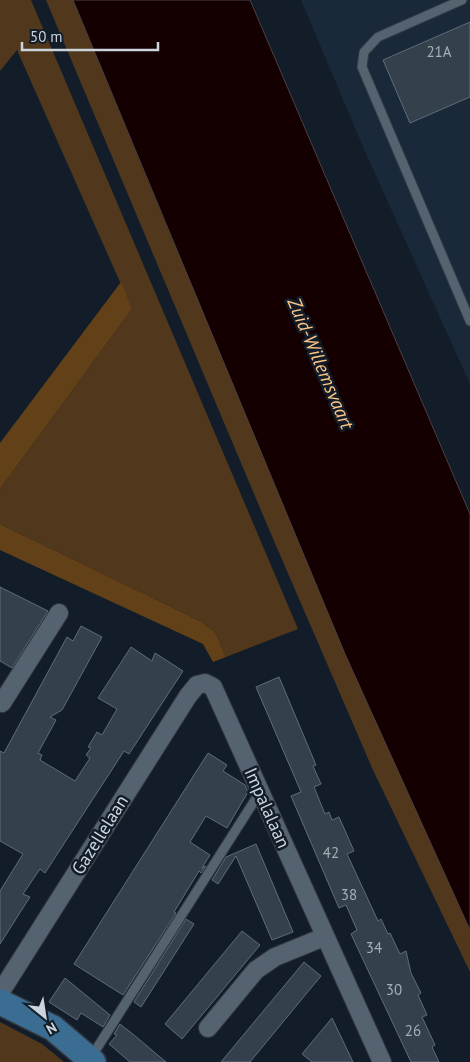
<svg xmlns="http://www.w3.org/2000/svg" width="470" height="1062" font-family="'PT Sans',sans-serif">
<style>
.built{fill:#192939}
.green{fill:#51381c}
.forest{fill:#634118}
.water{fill:#140000;stroke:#4b4042}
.building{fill:#34414d;stroke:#5e6c7a}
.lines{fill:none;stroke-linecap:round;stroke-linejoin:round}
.lane-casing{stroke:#323842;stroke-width:11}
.street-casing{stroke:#323842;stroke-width:20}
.secondary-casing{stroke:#323842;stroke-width:28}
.lane{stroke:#556270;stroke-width:9}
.street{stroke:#556270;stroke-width:18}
.secondary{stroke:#3b6d92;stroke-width:25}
.labels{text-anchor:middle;stroke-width:5;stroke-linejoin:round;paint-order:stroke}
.number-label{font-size:15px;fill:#a6afb8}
.street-label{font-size:18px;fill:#ccd4dc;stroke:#121d29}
.water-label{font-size:19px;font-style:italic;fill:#ffc587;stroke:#121d29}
</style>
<rect width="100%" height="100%" fill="#121d29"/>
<polygon class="built" points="301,0 470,0 470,384 364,149"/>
<g class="green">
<polygon points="0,0 31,0 298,629 226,657 215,632 200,621 0,524 0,489 132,309 17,50 0,71"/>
<polygon points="46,0 73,0 169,232 470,930 470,972 373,770 271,534"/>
<polygon points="0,1022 42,1044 64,1062 0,1062"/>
</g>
<g class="forest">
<polygon points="121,282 132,309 0,489 0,443"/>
<polygon points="0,524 200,621 215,632 226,657 213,662 203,644 0,550"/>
</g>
<polygon class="water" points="73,0 250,0 470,514 470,930 345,654"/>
<g class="building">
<polygon points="470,22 470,97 410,123 383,60"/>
<polygon points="0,587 48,611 12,668 0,661"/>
<polygon points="81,626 102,637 62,710 50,717 56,720 38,753 42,755 40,760 75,781 90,758 86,755 91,748 88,747 97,732 102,735 117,709 98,698 131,647 152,661 155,653 183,671 129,754 124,751 45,873 40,869 23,894 30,897 0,944 0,891 23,854 0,841 0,751 4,753 67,637 73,641"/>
<polygon points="279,677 316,765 313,766 321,784 314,787 325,814 329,812 332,820 339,817 354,851 347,854 378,921 381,919 388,934 390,933 400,954 406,951 411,973 421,993 418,995 427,1015 422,1017 435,1045 432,1047 439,1062 411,1062 351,934 357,930 346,905 339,908 291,796 301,792 256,687"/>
<polygon points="208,753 227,765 223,771 245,785 248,792 227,828 206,816 190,842 210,855 202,868 206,866 201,873 199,871 174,912 176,913 123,995 74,964"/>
<polygon points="256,844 293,932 272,940 236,856 218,884 212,880 226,857"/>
<polygon points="186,919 194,924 141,1007 134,1002"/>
<polygon points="242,931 260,945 182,1039 165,1024"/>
<polygon points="304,962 321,976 311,988 250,1062 221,1062"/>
<polygon points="65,978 110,1015 103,1027 81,1013 77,1020 49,1002"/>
<polygon points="332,1018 353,1062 312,1062 302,1054"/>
<polygon points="120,1024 134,1035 166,1062 130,1062 109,1044 117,1035 114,1034"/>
</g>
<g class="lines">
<g class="lane-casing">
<g id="lane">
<polyline points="462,0 378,37 364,52 362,67 470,321"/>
<polyline points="90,1059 260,792"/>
</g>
</g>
<g class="street-casing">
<g id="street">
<polyline points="0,702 2,703 59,613"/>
<polyline points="0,993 188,696 197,685 205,683 213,687 382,1062"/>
<polyline points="208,1028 256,970 275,957 324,937"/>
</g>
</g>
<g class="secondary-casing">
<polyline id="secondary" points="0,1002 53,1028 93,1062"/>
</g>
<use href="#lane" class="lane"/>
<use href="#street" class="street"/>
<use href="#secondary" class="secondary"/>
</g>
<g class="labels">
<g class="number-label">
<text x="439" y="57">21A</text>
<text x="331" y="858">42</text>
<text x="349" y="900">38</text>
<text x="374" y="953">34</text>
<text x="394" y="995">30</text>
<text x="413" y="1036">26</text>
</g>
<g class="street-label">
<text transform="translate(267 808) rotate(66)" y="6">Impalalaan</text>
<text transform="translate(100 835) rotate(-58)" y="6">Gazellelaan</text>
</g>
<g class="water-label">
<text transform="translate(321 363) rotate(67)" y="7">Zuid-Willemsvaart</text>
</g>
</g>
<g transform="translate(45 1017) rotate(150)" stroke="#121d29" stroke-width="4" paint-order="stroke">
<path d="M0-4L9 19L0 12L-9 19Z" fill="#ccd4dc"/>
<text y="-8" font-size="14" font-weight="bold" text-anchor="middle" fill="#ccd4dc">N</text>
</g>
<path d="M22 42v8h136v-8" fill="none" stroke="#ccd4dc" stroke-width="2.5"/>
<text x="30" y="42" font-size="15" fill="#ccd4dc" stroke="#121d29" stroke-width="4" paint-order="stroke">50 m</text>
</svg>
